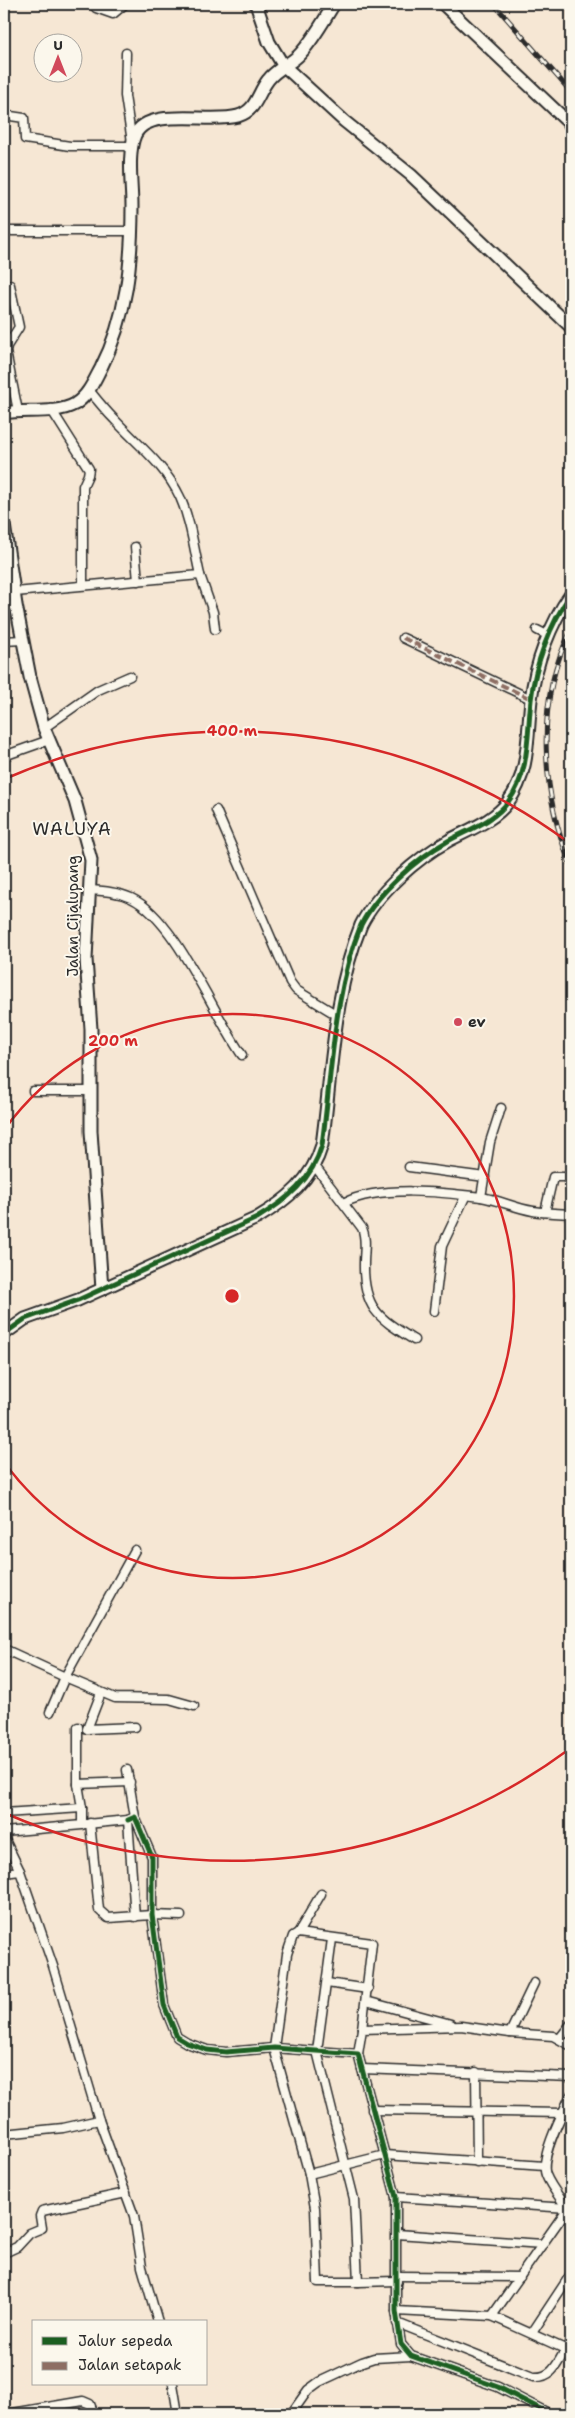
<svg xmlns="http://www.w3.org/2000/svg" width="575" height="2418" font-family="'Shantell Sans',sans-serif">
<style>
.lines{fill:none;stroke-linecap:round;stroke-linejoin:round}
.street-casing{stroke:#2b2b2b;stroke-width:11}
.secondary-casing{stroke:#2b2b2b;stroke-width:15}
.street{stroke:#fbf7ec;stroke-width:8}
.secondary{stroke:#fbf7ec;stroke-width:11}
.rail-casing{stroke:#2b2b2b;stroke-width:5}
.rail{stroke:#fbf7ec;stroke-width:3;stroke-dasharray:9;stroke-linecap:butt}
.quiet{stroke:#8d6e63;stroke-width:4;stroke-dasharray:8 4;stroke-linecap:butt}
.cycleway-casing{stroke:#fbf7ec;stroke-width:8}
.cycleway{stroke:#1b5e20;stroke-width:5}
.ring{fill:none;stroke:#d62828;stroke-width:2.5}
.poi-dot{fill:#d1495b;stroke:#fbf7ec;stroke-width:2}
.labels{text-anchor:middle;stroke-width:4;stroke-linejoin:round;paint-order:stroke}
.street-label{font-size:15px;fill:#2b2b2b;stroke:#fbf7ec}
.poi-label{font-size:15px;font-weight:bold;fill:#2b2b2b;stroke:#fbf7ec;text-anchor:start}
.quarter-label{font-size:18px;letter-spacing:1px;fill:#2b2b2b;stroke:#fbf7ec}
.centre{fill:#d62828;stroke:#fbf7ec;stroke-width:2.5}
.ring-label{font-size:15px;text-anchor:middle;font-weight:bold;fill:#d62828;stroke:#fbf7ec;stroke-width:4;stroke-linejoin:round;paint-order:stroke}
</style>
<rect width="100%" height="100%" fill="#f6e7d4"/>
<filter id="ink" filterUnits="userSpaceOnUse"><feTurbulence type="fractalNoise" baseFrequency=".02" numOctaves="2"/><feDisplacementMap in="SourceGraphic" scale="10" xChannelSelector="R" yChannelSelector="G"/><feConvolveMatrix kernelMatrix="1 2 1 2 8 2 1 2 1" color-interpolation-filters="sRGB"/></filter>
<g filter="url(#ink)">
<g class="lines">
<g class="street-casing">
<g id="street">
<polyline points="93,4 96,8 113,14 125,4"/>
<polyline points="126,53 125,96 132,142"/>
<polyline points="4,115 24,118 25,139 70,146 132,146"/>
<polyline points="4,231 131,231"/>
<polyline points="10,285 19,327 7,346 6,352 18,411"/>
<polyline points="51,409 89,469 88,475 83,486 83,584"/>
<polyline points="135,547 138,581"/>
<polyline points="200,575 213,612 215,629"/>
<path d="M15,592L200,575C194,549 191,522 180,497C165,465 137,444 114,419C105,410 97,400 89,390"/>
<polyline points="4,606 16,605"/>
<polyline points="562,607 571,613"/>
<polyline points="537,630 549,636"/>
<polyline points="403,638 531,699"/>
<polyline points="4,641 22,640"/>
<polyline points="44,728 98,690 130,676"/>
<polyline points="4,756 49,740"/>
<polyline points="216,810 290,982 296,990 337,1015"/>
<path d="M90,890C104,891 118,892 131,898C176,919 213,1014 242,1055"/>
<polyline points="33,1091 91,1091"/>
<path d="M314,1165L362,1228C367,1239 364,1251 364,1263C363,1309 379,1318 414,1340"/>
<polyline points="409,1167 485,1177"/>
<polyline points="481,1197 490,1142 501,1108"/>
<path d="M344,1203C379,1185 442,1192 481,1197C499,1200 515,1208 533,1211C545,1213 559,1213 571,1214"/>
<polyline points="545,1212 553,1177 571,1177"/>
<polyline points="434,1311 442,1246 465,1197"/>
<polyline points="4,1649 65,1677 135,1550"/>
<polyline points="101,1693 87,1729 135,1727"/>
<polyline points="50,1712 65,1677 115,1698 169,1699 194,1706"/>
<polyline points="127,1770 135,1817"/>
<polyline points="78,1784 130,1782"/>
<polyline points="4,1813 82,1808"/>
<polyline points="128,1820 135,1817 152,1857 152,1915 164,2005 177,2037 187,2043 207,2050 226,2052 274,2048 358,2054 396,2197 396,2311 401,2344 411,2356 498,2387 550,2414"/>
<polyline points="90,1823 99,1910 108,1918 152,1915 181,1916"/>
<polyline points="87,1824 128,1820 135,1917"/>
<polyline points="4,1832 82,1825 82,1808 78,1784 78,1727"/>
<polyline points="4,1838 20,1871 53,1966 99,2120 134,2216 142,2267 158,2322"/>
<polyline points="4,1873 20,1871"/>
<polyline points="298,1933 321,1894"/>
<polyline points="332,1939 317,2051 354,2199 358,2282 397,2281"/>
<polyline points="327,1983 368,1989"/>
<polyline points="366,2001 451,2024"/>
<polyline points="362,2029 372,1943 298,1933 293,1936 287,1954 274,2048 309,2174 385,2155 544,2166"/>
<polyline points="510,2033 553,2036 571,2046"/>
<polyline points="560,2038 571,2024"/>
<polyline points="358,2054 362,2029 461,2026 510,2033 534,1983"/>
<polyline points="362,2069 571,2077"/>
<polyline points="476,2072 477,2162"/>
<path d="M571,2095C563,2112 539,2158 546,2175C551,2188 563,2201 571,2214"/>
<polyline points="372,2110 563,2113"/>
<polyline points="4,2134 63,2128 99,2120"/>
<polyline points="309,2174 315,2208 318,2282 358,2282"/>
<polyline points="396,2197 568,2208"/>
<polyline points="397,2234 543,2244"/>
<polyline points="4,2253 17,2247 30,2233 42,2228 40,2216 42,2211 126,2193"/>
<polyline points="398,2276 520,2277"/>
<polyline points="396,2311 492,2316 565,2349"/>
<polyline points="492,2316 568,2208"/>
<path d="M397,2323L533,2377C556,2379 559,2357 571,2341"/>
<polyline points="532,2333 571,2274"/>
<polyline points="173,2384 178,2414"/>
<polyline points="7,2414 83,2401 90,2404 94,2414"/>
<polyline points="291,2414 308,2390 319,2382 362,2362 374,2358 411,2356"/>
</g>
</g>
<g class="secondary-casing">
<g id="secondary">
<polyline points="256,4 269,42 283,65 344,121 411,175 571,327"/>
<polyline points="443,4 571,125"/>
<path d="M4,413C25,409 55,415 75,404C88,396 94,381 101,368C127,317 132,262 132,206C132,186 127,153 135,135C148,106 211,124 238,116C257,110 257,94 268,80C277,68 291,64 300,54C314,39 324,20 334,4"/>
<polyline points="4,524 16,605 30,677 44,728 75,801 91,860 86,959 91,1029 91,1131 102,1289"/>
<path d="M4,1334L25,1319L78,1300L257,1218C287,1200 312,1180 322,1145C332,1072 333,994 361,925C377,893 417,858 448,841C468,830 494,821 508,802C530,773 527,735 531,700C535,664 550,624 571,594"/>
</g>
</g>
<use href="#street" class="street"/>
<use href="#secondary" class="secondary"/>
<g class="rail-casing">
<g id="rail">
<polyline points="494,4 571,92"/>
<path d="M571,631C534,701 542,795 571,866"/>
</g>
</g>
<use href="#rail" class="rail"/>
<polyline class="quiet" points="403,638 531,699"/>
<g class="cycleway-casing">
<g id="cycleway">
<path d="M4,1334L25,1319L78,1300L257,1218C287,1200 312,1180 322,1145C332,1072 333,994 361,925C377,893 417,858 448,841C468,830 494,821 508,802C530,773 527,735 531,700C535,664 550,624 571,594"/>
<polyline points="128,1820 135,1817 152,1857 152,1915 164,2005 177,2037 187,2043 207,2050 226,2052 274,2048 358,2054 396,2197 396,2311 401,2344 411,2356 498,2387 550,2414"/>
</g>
</g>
<use href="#cycleway" class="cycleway"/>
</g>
</g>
<g class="ring">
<path d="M4 1130A282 282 0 1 1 4 1462"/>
<path d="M568 1750A565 565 0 0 1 7 1814M7 778A565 565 0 0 1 568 842"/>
</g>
<circle class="poi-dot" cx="458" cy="1022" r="5"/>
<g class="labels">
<g class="street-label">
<text transform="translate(73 916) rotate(-90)" y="5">Jalan Cijalupang</text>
</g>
<g class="poi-label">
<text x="468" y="1027">ev</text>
</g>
<g class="quarter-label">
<text x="72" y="835">WALUYA</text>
</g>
</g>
<circle cx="232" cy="1296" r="8" class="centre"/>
<g class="ring-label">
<text x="232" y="736">400 m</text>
<text x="113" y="1046">200 m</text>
</g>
<rect width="575" height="2418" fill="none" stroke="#fbf7ec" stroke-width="20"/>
<rect x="10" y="10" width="555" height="2398" fill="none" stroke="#2b2b2b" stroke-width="2" filter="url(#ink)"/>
<rect x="32" y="2320" width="175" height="65" fill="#fbf7ec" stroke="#a8a59f"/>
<rect x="42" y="2337" width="25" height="8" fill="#1b5e20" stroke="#a8a59f"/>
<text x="78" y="2346" font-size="15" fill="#2b2b2b">Jalur sepeda</text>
<rect x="42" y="2362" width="25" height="8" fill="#8d6e63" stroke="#a8a59f"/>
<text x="78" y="2370" font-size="15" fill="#2b2b2b">Jalan setapak</text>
<g transform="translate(58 58)"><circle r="24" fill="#fbf7ec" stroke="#a8a59f"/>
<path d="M0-4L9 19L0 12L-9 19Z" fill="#d1495b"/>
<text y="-8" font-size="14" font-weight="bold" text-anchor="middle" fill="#2b2b2b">U</text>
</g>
</svg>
